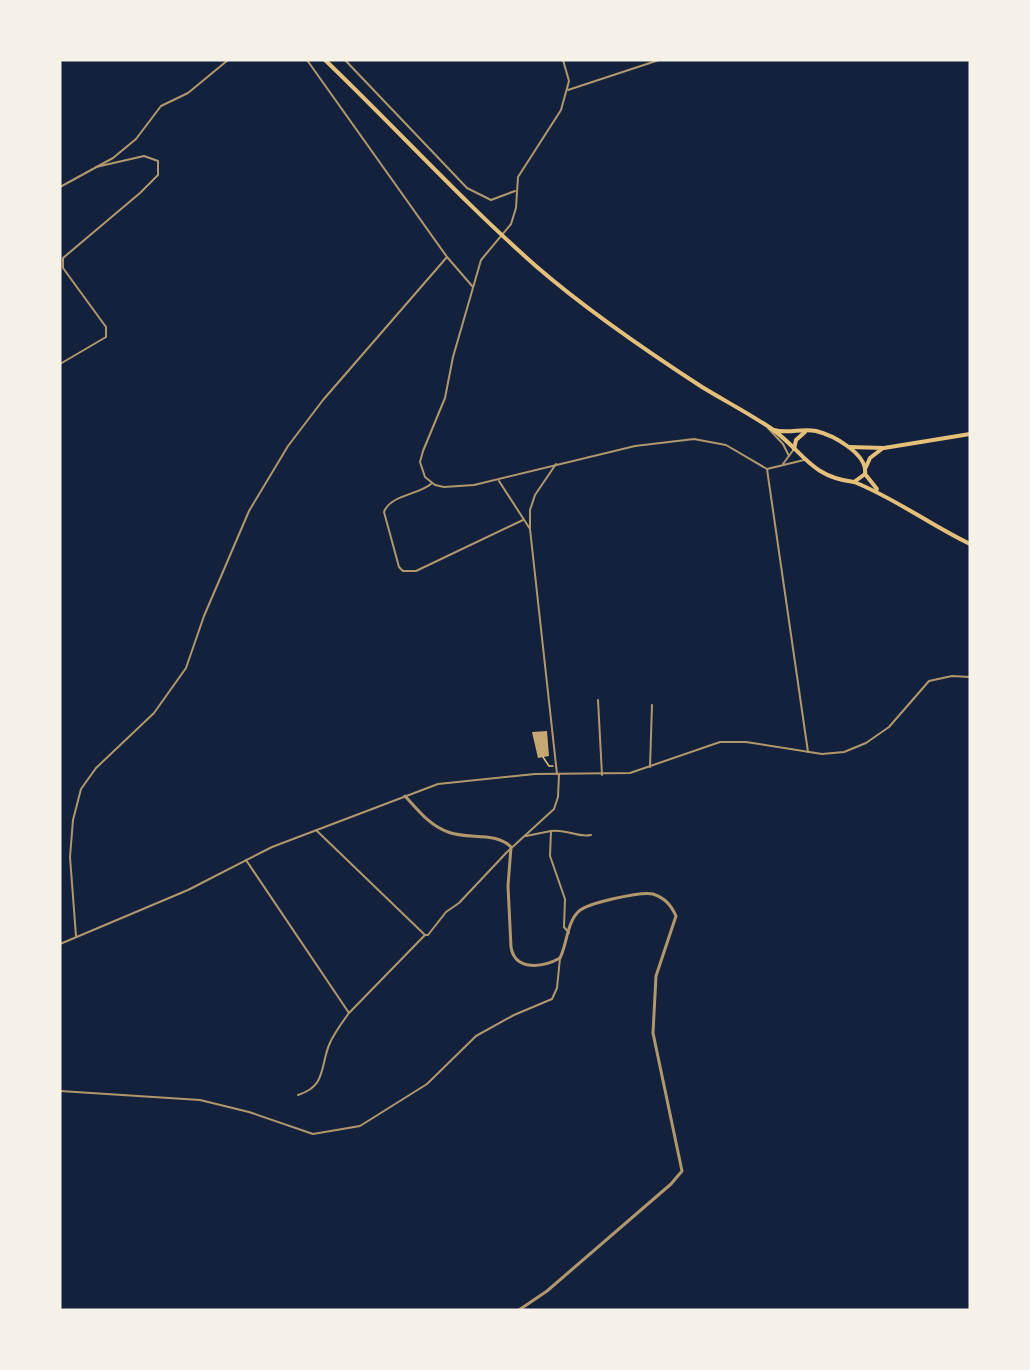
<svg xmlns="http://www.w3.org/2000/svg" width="1030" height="1370" font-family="'PT Sans Narrow',sans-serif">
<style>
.building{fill:#c6a872}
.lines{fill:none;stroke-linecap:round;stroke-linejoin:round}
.path{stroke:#e5c07b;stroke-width:1.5}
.minor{stroke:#b1986c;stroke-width:2}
.tertiary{stroke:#b1986c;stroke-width:3}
.secondary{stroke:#e5c07b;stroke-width:4}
</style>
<rect width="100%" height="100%" fill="#14213d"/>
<polygon class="building" points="547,731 549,756 538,758 532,732"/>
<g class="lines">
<polyline class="path" points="543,757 549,766 553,766"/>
<g class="minor">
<polyline points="307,60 447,257 473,287"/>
<polyline points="345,60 467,188 491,200 515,191"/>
<polyline points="563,60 569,81 561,110 518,177 516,208 511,224 481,260 453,357 445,398 423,451 420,462 425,477 435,485 444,487 474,485 635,446 694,439 726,445 767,469 804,460"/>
<polyline points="568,90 659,60"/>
<polyline points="60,187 113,158 136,139 161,106 188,93 228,60"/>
<polyline points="60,364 106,337 106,327 63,268 63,258 140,193 158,175 158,161 144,156 96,167"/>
<polyline points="768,428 783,444 789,456"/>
<polyline points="783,464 794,449"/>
<polyline points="767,469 808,752"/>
<polyline points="499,481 530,529 557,774"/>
<path d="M431,484C418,495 390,495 384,512L399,567L403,571H416L523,520"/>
<polyline points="530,529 530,510 535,495 556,464"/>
<polyline points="598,700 602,775"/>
<polyline points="650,767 652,705"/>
<polyline points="316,830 425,935 428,935 446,912 459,903 507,852 554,809 558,797 559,774"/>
<path d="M551,831C568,829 577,838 591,835"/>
<polyline points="526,836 551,831 550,856 565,899 564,927 569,933"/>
<path d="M246,860L349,1013C341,1024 334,1033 329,1045C320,1068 326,1086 298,1095"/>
<polyline points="76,936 70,857 73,820 81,789 96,768 154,713 186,668 204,616 249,511 288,446 323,400 447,257"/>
<polyline points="60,944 188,890 272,847 438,784 535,774 630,773 720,742 746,742 822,754 844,752 866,743 889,727 929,681 952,676 970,677"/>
<polyline points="349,1013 424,936"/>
<polyline points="60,1091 200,1100 249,1112 313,1134 360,1126 427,1084 476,1036 514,1015 552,999 557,988 560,958"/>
</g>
<path class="tertiary" d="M405,796C418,810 430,826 448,832C468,840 495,831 511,847L508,886L511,947C515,972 544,967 560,958C567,944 567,923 578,912C586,903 642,891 653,894C665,898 671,905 676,916L656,976L653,1033L682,1171L671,1184L547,1291L519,1310"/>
<g class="secondary">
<path d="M325,60C396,128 463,202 537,267C588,311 645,350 702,387C725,401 750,414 772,429C803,451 810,477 854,482L865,474C868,454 833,435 816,431C802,428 788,434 774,430"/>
<polyline points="849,447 884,448 970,434"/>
<polyline points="794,449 796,440 805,432"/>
<polyline points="866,467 870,458 883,448"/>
<polyline points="865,474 877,489"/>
<path d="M854,482C895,498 930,525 970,544"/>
</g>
</g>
<rect width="1030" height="1370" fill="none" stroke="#f6f1e7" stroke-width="123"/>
</svg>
